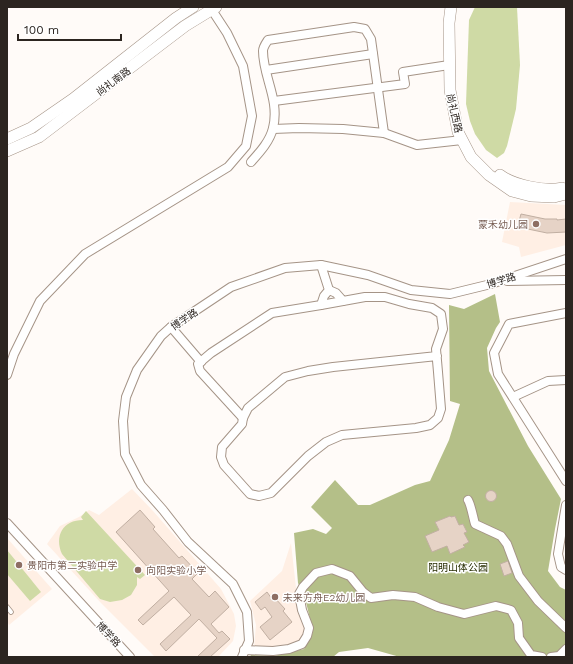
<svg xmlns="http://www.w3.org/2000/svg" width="573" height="664" font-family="'Work Sans','Noto Sans SC',sans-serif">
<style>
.built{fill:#ffefe4}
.green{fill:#cfdaa5}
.forest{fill:#b4bf88}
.building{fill:#e6d3c6;stroke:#c1afa2}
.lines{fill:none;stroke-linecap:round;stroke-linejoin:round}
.lane-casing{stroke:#a59487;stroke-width:5.5}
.street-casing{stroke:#a59487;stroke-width:10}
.secondary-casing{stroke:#a59487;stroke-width:12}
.lane{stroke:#fff;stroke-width:4}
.street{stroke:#fff;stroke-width:8}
.secondary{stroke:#fff;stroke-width:11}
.education-dot{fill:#8d6e63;stroke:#fff;stroke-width:1.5}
.labels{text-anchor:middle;stroke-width:3;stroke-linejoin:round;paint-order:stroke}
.street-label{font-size:10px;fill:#2c2520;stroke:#fff}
.education-label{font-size:10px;fill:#785e54;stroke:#fff;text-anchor:start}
.park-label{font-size:10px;fill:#272d02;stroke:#fff}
</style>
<rect width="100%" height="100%" fill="#fffbf8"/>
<g class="built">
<polygon points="510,202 566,205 566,245 521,257 519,247 502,242"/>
<polygon points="132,489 153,511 221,589 234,614 236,626 233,641 218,657 155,657 101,603 47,544 60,526 79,517 89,510 99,515"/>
<polygon points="7,538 52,589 9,625 7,621"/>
<polygon points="291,543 299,615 305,623 304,633 299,640 291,644 254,648 256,625 250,601 282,571"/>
</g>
<g class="green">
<polygon points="475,7 517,7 520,65 516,109 507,146 504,153 497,158 486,150 475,134 470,121 466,104 469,20"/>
<path d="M86,511L145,575L140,579L137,577V585L131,595L122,600L110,602L100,599L62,554C54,536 63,520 83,520L81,517Z"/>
<polygon points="7,550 41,592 30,601 7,574"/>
</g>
<polygon class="forest" points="495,294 500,322 496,328 487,348 489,371 528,446 561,499 555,529 548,571 560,587 566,590 566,657 400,657 368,648 339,652 333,657 250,657 251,655 274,656 304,649 313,632 306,602 298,583 294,533 313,529 326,534 332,528 311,507 335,480 358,505 370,505 415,485 430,481 449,440 460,404 450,401 449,305 464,309"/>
<g class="building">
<polygon points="521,214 545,219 557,219 557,220 566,219 566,232 547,233 523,228 518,225"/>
<circle cx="491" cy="496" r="5.5"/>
<polygon points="140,510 155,527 153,529 179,558 182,556 198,573 192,579 209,597 215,591 229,607 211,624 219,633 222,631 230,639 210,657 197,657 217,638 199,619 166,651 160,644 191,615 174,597 143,625 138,620 169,591 116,532"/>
<polygon points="450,516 451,517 455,516 459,525 463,524 467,532 464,533 469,542 463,545 465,547 450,554 447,546 432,552 425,536 439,530 435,522"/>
<polygon points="508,561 512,573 504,576 500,564"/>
<polygon points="267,592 272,599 274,597 285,609 283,611 292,622 270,640 260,627 272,617 265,607 261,610 255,602"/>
</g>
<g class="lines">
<g class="lane-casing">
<polyline id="lane" points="7,607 11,612"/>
</g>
<g class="street-casing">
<g id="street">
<polyline points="266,70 373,54"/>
<polyline points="274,101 405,84 403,72 449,65"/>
<polyline points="273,129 299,128 343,129 384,133 417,145 462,140"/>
<path d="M251,162C260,152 270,141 273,128C280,100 263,77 263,51C263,47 266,43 268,40L354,27L365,29L371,39L384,133"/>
<polyline points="507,281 566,280"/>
<polyline points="329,290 336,293 343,301 365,297 385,297 409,304 432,308 441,314 443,329 436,349 438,372 441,409 438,418 430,425 416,428 342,435 326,442 308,456 271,493 259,496 250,494 224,465 221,457 222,447 242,424 243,418 248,408 285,377 308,371 333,367 437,356"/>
<polyline points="321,305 343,301"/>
<polyline points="566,313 509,324 494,353 498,374 566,481"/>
<polyline points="171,327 201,362"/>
<polyline points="7,375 14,354 40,301 85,254 228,167 246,146 252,116 243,66 227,33 210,7"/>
<polyline points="513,397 548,381 566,380"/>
<polyline points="243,418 200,371 198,364 211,353 272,313 321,305 324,296 329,290 321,265"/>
<path d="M468,500C471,505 473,517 475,524L501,536L507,544L519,576L538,601L566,628"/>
<polyline points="566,505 558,554 561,567 566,570"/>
<polyline points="7,523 130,657"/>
<polyline points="244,650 273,651 289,649 302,644 307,636 309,628 302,610 299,594 303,587 316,573 332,569 350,576 363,592 371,598 393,595 415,597 438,607 464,614 496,606 511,610 518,623 519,638 531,655 542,657"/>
<polyline points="242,657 249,641 247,612 233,584 188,542 163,510 141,485 125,454 123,421 126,397 137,370 161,336 171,327 231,287 285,268 321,265 368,275 411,290 450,294 491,284 566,259"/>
<polyline points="551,657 559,656 566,649"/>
</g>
</g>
<g class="secondary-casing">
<g id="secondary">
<polyline points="451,7 449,23 450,90 458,132 471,157 489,175 512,191 531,196 554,197 566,194"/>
<polyline points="7,139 31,128 73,99 176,18 193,7"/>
<polyline points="7,151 39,137 185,26 216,7"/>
<path d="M500,175C513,185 545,192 562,188"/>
</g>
</g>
<use href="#lane" class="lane"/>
<use href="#street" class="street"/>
<use href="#secondary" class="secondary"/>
</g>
<g class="education-dot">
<circle cx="536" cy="224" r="4"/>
<circle cx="19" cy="565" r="4"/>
<circle cx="138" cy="570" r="4"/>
<circle cx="275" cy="597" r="4"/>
</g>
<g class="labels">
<g class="street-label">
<text transform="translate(113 81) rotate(-37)" y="4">尚礼南路</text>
<text transform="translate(455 113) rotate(77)" y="4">尚礼西路</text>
<text transform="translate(501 280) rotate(-17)" y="4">博学路</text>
<text transform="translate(184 319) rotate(-34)" y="4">博学路</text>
<text transform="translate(109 634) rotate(47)" y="4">博学路</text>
</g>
<g class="education-label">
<text x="528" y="228" text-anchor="end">蒙禾幼儿园</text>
<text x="27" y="569">贵阳市第二实验中学</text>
<text x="146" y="574">向阳实验小学</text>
<text x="283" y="601">未来方舟E2幼儿园</text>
</g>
<g class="park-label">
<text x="458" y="571">阳明山体公园</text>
</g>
</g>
<rect width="573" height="664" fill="none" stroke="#2c2520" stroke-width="16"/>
<path d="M18 34v6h103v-6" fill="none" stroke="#2c2520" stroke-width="2"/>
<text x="24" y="34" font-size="12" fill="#2c2520" stroke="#ffffff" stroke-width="3" paint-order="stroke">100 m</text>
</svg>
